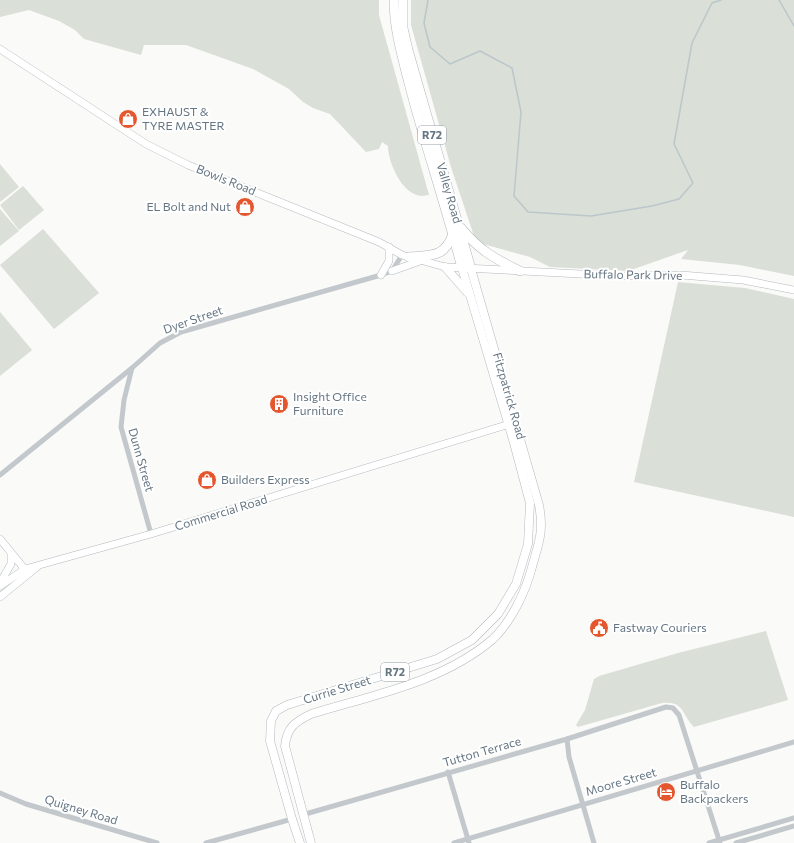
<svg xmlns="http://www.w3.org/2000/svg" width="794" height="843" font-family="Commissioner,sans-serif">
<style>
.green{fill:#dadfd7}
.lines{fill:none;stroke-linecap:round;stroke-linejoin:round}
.stream{stroke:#bbc7cb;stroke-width:1.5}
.secondary-casing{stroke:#b3babf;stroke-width:8}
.primary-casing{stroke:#b5babe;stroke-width:9}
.highway-casing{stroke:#b4b9bd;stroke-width:10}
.street{stroke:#c3c8cc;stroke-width:5}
.secondary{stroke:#fff;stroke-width:7}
.primary{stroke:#fff;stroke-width:8}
.highway{stroke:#fff;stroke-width:9}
.labels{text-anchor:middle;stroke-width:4;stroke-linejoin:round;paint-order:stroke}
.shield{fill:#fff;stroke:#939fa8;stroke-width:1}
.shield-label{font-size:11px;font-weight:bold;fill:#657683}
.poi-label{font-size:12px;fill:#657683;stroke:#fff;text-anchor:start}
.street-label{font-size:12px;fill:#657683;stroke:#fff}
</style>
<rect width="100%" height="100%" fill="#fafaf8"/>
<g class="green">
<path d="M0,0H379V15L429,195C426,195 420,197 417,195C400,190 388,161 388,146L382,142L379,149L366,152L330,114L313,108L303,102L289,89L253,69L186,45H144L141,55L84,39L75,30L59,21L29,10L0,17Z"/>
<polygon points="411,0 794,0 794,276 740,265 681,259 688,250 628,271 550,267 530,257 476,242 451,167 411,25"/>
<polygon points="0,164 19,187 0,202"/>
<polygon points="23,186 44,210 19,230 0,205"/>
<polygon points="0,209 19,231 0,246"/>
<polygon points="43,229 99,293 54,329 0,265"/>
<polygon points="678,282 745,288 794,299 794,517 634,482"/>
<polygon points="0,312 32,350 0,376"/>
<path d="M766,631L788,700L694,727C681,714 685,701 662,703L578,727L576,725L585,710L594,679L599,676L678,653Z"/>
</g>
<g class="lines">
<g class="stream">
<polyline points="428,0 424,23 430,47 450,64 480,51 512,68 521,112 514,196 528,212 591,216 652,206 679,199 693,183 674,144 692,43 712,3 721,0"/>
<polyline points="779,0 794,26"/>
</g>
<g class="secondary-casing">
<g id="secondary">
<polyline points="0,49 146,144 188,165 379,242 402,255 445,267 619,276 681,275 743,280 794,290"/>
<polyline points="392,271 420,261"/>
<polyline points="381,275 389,261 389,247"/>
<polyline points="0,539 27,572"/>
<polyline points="0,583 11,564 11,554"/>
<polyline points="0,586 25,569 151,534 513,423"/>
<polyline points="0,597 37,567"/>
</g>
</g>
<g class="primary-casing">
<g id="primary">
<polyline points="445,267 467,292"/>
<polyline points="300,843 292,819 270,741 271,721 276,711 287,705 437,659 472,640 498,614 516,584 528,544 530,503 514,443 462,268"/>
<path d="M311,843L285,746C287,727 295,722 311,714C373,695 443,682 493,639C511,622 526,591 532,567C539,542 544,531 539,505L471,269"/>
</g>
</g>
<g class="highway-casing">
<g id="highway">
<path d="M394,0C394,28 402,56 409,83C425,145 446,206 462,268"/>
<polyline points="403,0 403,28 408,50 471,269"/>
<path d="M461,228C479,250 495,259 520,271"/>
<path d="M409,257C432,255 444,258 453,234"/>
</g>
</g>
<g class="street">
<polyline points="132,368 124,400 121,427 151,534"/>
<polyline points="0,475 132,368 160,343 181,332 381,275 392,271 402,255"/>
<polyline points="567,739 569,757 594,843"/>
<polyline points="448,772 469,843"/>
<polyline points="0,793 26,804 157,843"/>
<polyline points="302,815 567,739 666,707 673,708 679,715 720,843"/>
<polyline points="206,843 292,819"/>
<polyline points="454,843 794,742"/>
<polyline points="709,843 794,818"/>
<polyline points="736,843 794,826"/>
</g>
<use href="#secondary" class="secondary"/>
<use href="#primary" class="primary"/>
<use href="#highway" class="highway"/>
</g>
<defs>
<g id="shop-disc" transform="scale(1)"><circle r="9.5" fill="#e4572e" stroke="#fff"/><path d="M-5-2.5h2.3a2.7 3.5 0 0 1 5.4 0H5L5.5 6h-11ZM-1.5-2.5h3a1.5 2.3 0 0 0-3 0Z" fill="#fff"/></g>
<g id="building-disc" transform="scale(1)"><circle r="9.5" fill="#e4572e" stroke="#fff"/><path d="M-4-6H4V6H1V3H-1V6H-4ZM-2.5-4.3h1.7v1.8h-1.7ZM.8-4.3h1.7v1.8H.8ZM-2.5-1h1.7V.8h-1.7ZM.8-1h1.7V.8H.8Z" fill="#fff"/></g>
<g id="civic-disc" transform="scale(1)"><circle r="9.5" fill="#e4572e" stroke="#fff"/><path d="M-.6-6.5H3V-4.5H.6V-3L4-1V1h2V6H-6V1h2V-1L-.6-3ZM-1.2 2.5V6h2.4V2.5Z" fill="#fff"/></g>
<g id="hotel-disc" transform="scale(1)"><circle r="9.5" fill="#e4572e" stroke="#fff"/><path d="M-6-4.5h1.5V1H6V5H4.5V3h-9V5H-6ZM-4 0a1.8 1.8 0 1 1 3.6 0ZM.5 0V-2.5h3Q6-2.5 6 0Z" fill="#fff"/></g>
</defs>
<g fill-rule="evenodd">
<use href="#shop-disc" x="128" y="119"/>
<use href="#shop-disc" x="245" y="207"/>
<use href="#building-disc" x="279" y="404"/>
<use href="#shop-disc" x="207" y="480"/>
<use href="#civic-disc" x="599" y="628"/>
<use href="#hotel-disc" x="666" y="792"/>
</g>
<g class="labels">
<g class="shield">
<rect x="418" y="126" width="28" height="18" rx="3"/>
<rect x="381" y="663" width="28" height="18" rx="3"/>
</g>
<g class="shield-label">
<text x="432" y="139">R72</text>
<text x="395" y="676">R72</text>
</g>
<g class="poi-label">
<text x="142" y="116">EXHAUST &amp;<tspan x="142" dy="14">TYRE MASTER</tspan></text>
<text x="231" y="211" text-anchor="end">EL Bolt and Nut</text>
<text x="293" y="401">Insight Office<tspan x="293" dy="14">Furniture</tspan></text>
<text x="221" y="484">Builders Express</text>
<text x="613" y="632">Fastway Couriers</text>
<text x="680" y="789">Buffalo<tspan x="680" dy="14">Backpackers</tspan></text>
</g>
<g class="street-label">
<text transform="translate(226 180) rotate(22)" y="4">Bowls Road</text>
<text transform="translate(449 193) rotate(74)" y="4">Valley Road</text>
<text transform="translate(633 275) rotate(1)" y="4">Buffalo Park Drive</text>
<text transform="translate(193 320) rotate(-19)" y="4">Dyer Street</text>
<text transform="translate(509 396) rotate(74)" y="4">Fitzpatrick Road</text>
<text transform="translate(141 460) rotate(74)" y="4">Dunn Street</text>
<text transform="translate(221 513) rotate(-17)" y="4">Commercial Road</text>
<text transform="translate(337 690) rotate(-17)" y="4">Currie Street</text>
<text transform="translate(482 752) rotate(-16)" y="4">Tutton Terrace</text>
<text transform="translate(621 782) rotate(-16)" y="4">Moore Street</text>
<text transform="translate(81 810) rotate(17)" y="4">Quigney Road</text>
</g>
</g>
</svg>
